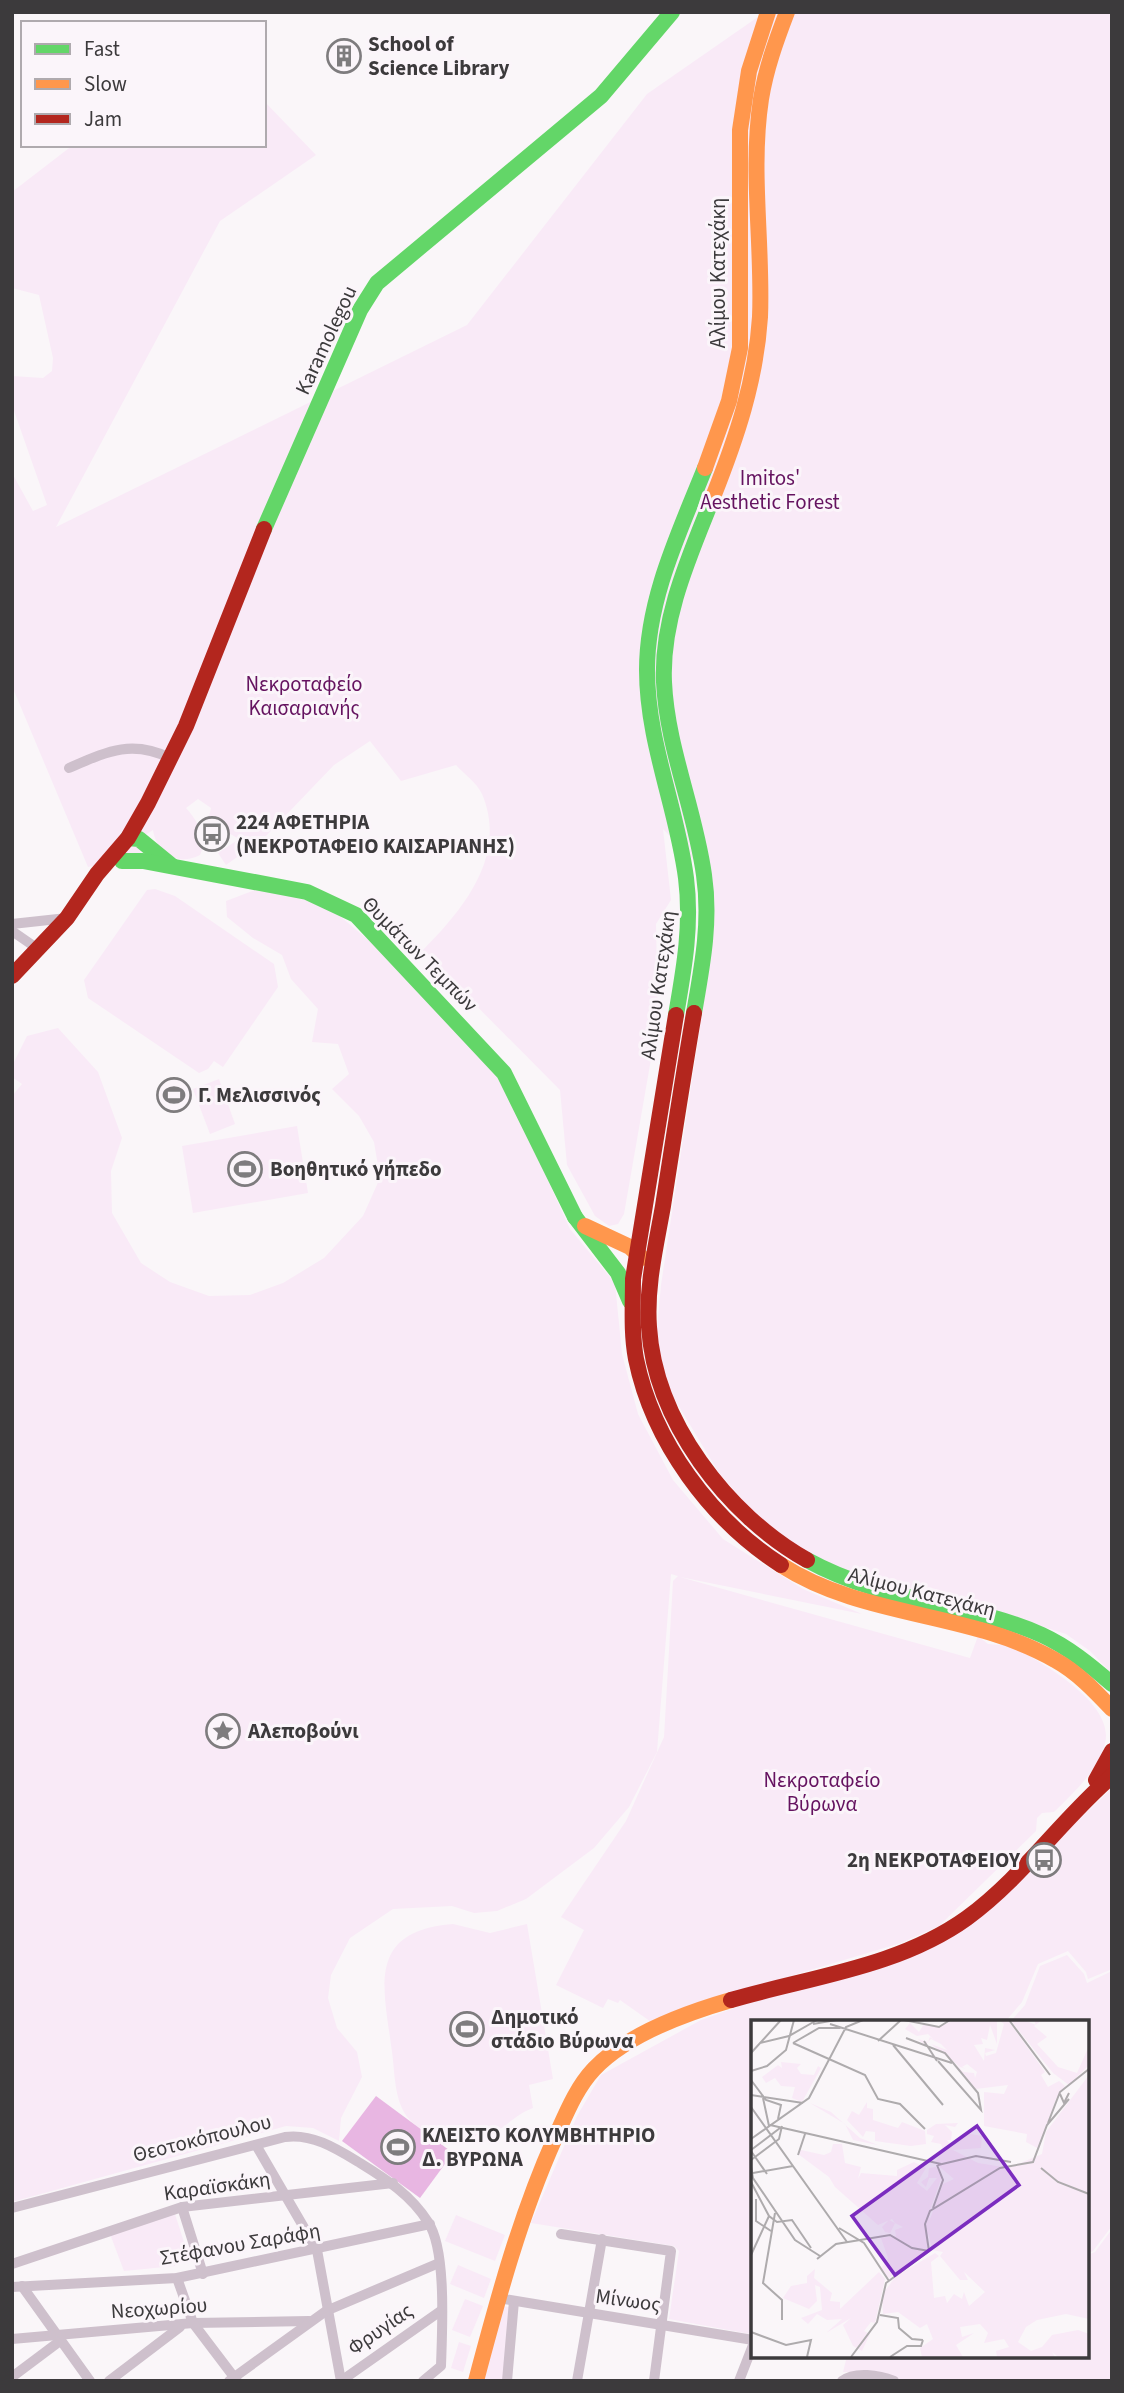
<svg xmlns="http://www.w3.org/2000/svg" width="1124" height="2393" font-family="'Source Sans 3',sans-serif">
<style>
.green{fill:#f9eaf7}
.water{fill:#e8b6e2}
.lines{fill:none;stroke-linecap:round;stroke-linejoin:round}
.street{stroke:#cec0cc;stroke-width:10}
.fast{stroke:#63d668;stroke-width:16}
.slow{stroke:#ff974d;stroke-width:16}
.jam{stroke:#b3261e;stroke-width:16}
.labels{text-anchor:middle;stroke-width:6;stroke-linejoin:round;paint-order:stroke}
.poi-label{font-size:21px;font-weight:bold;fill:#3c3a3c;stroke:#fbf5fa;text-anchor:start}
.street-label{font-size:21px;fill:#3c3a3c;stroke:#fbf5fa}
.park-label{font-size:21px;fill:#651360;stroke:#fbf5fa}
.inset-road{fill:none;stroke:#aeabad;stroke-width:2}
.view{fill:#7b2cbf;fill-opacity:0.15;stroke:#7b2cbf;stroke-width:3.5}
.inset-edge{fill:none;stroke:#3c3a3c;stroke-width:3.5}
</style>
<rect width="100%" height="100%" fill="#faf6f9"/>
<g class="green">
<path d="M765,12H1112V1674L1090,1651L1066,1634L1013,1617L881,1586L816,1560L754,1513L719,1473L669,1390L656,1338L661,1285L708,974L707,874L663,829L671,900L656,924L658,1019L624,1214L618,1224L609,1226L595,1216L567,1165L560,1090L422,951C464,909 508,855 482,794C477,783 464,774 456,765L401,781L370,741L334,765L265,837L226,865L218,853L239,839L208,821L211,808L198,799L186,808C197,820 208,838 200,855C178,866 157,855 153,830L139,839L141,857L88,867L12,686V473L33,511L47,505L12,405V376L43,378L52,371L53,358L39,295L12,288V192L73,145H264V101L316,155L220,221L56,527L467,325L647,94Z"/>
<polygon points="155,889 175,896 274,964 278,987 223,1067 214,1061 208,1069 199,1073 88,998 84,980 147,890"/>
<path d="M255,890L300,896L335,912L373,944L491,1068L511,1099L570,1229L615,1283L622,1354L638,1414L673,1480L723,1539L803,1589L862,1614L680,1577L970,1658L978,1636L988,1644L1000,1645L1003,1641C1033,1658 1116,1701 1105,1743C1098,1771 1074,1792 1054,1812L1042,1813L1037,1818L1036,1831L939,1926L901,1943L707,2001L654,2024L620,2000L618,2003L608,1999L603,2008L556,1985L584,1930L561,1917L626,1821L664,1737L673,1581L678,1576L671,1574L657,1752L629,1807L594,1848L526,1899L497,1911L474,1913L452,1906L393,1909L350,1938L331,1975L328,1998L337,2028L357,2052L362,2077L341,2118L339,2141L313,2128L286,2126L12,2202V1096L22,1084L12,1077V1066L27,1036L58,1028L98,1072L122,1138L111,1171L112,1213L141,1263L170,1282L209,1296L250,1295L283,1283L324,1258L363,1216L380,1178L374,1142L359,1116L332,1089L349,1074L338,1044L312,1042L318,1009L291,979L282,955L253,938L227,917L226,901Z"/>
<polygon points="219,1079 235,1124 210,1134 193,1089"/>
<polygon points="297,1126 308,1193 193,1213 182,1146"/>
<polygon points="1112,1788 1110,1970 1088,1979 1086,1972 1068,1951 1038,1964 1022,2002 1005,2022 753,2022 753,2328 750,2334 669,2319 679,2251 674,2246 531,2223 577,2116 601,2075 701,2020 788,1989 874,1965 1000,1894"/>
<path d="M453,1924L490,1933L527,1924L553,2079L529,2085L533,2108C510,2116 499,2138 473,2140C449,2141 425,2137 409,2119C394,2102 395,2073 392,2052C384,1989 365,1931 453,1924Z"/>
<polygon points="1067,1955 1084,1974 1087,1983 1112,1971 1112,2226 1093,2251 1087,2254 1087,2022 1010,2022 1025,2005 1040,1966"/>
<polygon points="174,2211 190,2261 175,2263 175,2266 124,2271 110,2234"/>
<polygon points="456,2215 505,2235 495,2261 445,2241"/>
<polygon points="1112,2229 1112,2381 898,2381 863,2372 843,2372 847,2356 1087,2356 1087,2255 1095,2252"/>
<polygon points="458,2265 491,2279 484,2298 450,2284"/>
<polygon points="465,2299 483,2306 470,2337 452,2330"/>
<polygon points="502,2306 509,2307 503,2381 483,2381"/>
<polygon points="459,2342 471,2346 463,2372 451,2368"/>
</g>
<polygon class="water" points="376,2096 453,2153 420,2198 342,2141"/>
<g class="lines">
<g class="street">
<path d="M69,768C106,752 131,739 170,758"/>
<polyline points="12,924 67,918"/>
<polyline points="12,931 38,949"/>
<polyline points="256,2145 317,2250 341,2381"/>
<polyline points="182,2207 203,2274"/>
<path d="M12,2208L285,2137C312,2133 337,2149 360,2163C386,2179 411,2195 428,2222C447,2250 442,2332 441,2366L423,2381"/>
<polyline points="561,2234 671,2251 654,2381"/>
<polyline points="12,2264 182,2207 393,2183"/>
<polyline points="177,2278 193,2323 237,2381"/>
<polyline points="22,2286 90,2381"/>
<polyline points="12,2287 177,2278 430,2224"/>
<polyline points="498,2298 753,2340"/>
<polyline points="12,2339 193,2323 309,2321"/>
<polyline points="12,2377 60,2341"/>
<polyline points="109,2381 180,2327"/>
<polyline points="229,2381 326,2311 439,2263"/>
<polyline points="341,2381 442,2310"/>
<polyline points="507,2381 514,2301"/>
<polyline points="577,2381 602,2239"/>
<polyline points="739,2381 753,2345"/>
<path d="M842,2381C855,2371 879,2375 894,2381"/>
</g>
<g class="fast">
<polyline points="264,529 360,310 377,283 601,96 672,12"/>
<polyline points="128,838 139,839 172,866"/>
<polyline points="122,861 143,861 307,892 356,915 504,1073 575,1217"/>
<path d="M694,1013C702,967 711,922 704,875C695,809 667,748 664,682C661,618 690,555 713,497"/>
<path d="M676,1015C684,969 692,925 686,878C677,808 647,742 647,670C647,599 679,533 705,468"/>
<polyline points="575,1217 618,1273 630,1301"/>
<path d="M807,1560C885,1603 965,1601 1042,1635C1068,1647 1090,1665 1112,1684"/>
</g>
<g class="slow">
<polyline points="705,468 729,401 740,348 740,130 749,71 768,12"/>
<path d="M713,497C736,439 756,381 760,317C763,245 750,171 761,99C766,68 776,41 787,12"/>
<polyline points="585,1226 630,1247 642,1258"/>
<path d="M781,1565C865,1619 970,1611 1055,1660C1077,1672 1095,1691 1112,1709"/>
<path d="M476,2381C498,2298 520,2216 555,2138C566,2114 576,2088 594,2069C627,2034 686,2013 731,2000"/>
</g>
<g class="jam">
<polyline points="12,976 67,918 97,874 128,838 148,803 186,726 264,529"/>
<path d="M694,1013C683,1077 673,1142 663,1206C656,1246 646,1286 649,1327C655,1421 727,1515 807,1560"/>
<path d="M676,1015L633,1279C633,1306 631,1333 636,1359C653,1442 711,1520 781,1565"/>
<polyline points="1096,1780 1112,1751"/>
<path d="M731,2000C810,1977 899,1967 967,1918C1022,1878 1061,1820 1112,1776"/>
</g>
</g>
<defs>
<g id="building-ring" transform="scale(1.75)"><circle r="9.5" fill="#fbf5fa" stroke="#7e7c7e" stroke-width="1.5"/><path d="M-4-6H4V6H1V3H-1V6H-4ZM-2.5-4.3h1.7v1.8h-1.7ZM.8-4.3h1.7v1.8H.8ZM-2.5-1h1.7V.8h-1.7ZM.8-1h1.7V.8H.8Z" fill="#7e7c7e"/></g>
<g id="bus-ring" transform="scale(1.75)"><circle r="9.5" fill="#fbf5fa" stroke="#7e7c7e" stroke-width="1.5"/><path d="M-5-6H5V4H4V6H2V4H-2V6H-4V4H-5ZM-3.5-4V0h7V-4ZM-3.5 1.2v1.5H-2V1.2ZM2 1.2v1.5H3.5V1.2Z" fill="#7e7c7e"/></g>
<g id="stadium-ring" transform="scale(1.75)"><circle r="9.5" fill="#fbf5fa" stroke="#7e7c7e" stroke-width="1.5"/><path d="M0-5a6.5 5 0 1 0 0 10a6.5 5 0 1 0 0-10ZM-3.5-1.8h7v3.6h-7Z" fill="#7e7c7e"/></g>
<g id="sight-ring" transform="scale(1.75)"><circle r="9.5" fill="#fbf5fa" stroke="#7e7c7e" stroke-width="1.5"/><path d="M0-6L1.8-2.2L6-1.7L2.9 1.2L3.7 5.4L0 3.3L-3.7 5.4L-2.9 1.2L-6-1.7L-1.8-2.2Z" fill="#7e7c7e"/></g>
</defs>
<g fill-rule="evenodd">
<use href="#building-ring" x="344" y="56"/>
<use href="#bus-ring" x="212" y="834"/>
<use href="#stadium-ring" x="174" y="1095"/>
<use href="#stadium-ring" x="245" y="1169"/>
<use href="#sight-ring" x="223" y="1731"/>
<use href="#bus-ring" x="1044" y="1860"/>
<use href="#stadium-ring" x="467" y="2029"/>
<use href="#stadium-ring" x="398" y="2147"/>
</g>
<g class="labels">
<g class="poi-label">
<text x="368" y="51">School of<tspan x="368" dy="24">Science Library</tspan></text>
<text x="236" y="829">224 ΑΦΕΤΗΡΙΑ<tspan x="236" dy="24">(ΝΕΚΡΟΤΑΦΕΙΟ ΚΑΙΣΑΡΙΑΝΗΣ)</tspan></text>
<text x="198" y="1102">Γ. Μελισσινός</text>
<text x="270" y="1176">Βοηθητικό γήπεδο</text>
<text x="248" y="1738">Αλεποβούνι</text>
<text x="1020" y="1867" text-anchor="end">2η ΝΕΚΡΟΤΑΦΕΙΟΥ</text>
<text x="491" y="2024">Δημοτικό<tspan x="491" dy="24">στάδιο Βύρωνα</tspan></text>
<text x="422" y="2142">ΚΛΕΙΣΤΟ ΚΟΛΥΜΒΗΤΗΡΙΟ<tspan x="422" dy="24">Δ. ΒΥΡΩΝΑ</tspan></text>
</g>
<g class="street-label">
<text transform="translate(718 273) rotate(-90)" y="7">Αλίμου Κατεχάκη</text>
<text transform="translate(326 340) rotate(-65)" y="7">Karamolegou</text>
<text transform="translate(420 954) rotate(45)" y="7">Θυμάτων Τεμπών</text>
<text transform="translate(658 985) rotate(-82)" y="7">Αλίμου Κατεχάκη</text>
<text transform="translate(922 1592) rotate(14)" y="7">Αλίμου Κατεχάκη</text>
<text transform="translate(202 2138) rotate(-14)" y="7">Θεοτοκόπουλου</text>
<text transform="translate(217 2186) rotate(-8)" y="7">Καραϊσκάκη</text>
<text transform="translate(240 2244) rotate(-10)" y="7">Στέφανου Σαράφη</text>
<text transform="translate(628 2300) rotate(8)" y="7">Μίνωος</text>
<text transform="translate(159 2308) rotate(-4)" y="7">Νεοχωρίου</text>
<text transform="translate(380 2329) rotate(-35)" y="7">Φρυγίας</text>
</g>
<g class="park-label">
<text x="770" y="485">Imitos'<tspan x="770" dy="24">Aesthetic Forest</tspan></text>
<text x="304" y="691">Νεκροταφείο<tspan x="304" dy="24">Καισαριανής</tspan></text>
<text x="822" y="1787">Νεκροταφείο<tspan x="822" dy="24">Βύρωνα</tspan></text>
</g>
</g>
<g transform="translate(751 2020)">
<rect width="338" height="338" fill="#faf6f9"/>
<path d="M203,0H246V24L239,5L236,20L230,18L232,24L223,25L233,41L234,28L244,30L234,33L235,36L245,33L253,4L248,0H257L294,52L290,55L297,67L308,61L314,66L305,79L288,129L275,122L276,114L233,106V72L253,74L257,65L225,69L208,50L205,44L212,52L223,53L224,58L226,52L216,44L211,47L215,49L209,47L180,24L196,30L190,24L180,19L174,25L167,19L177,22L179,17L183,20L177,14L166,16L154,9L159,3L168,12L173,4L188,7ZM273,0L285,5L283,0H291L283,6L296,17L286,24L307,47L326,53L338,26V45L318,65L302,53L260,1ZM30,42L50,44L46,48L50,54L63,55L67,46L70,48L51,82L41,78L44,67L30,66L24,58L15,63L11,57L27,45L31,48ZM338,55V299L315,294L286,300L275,307L267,322L280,331L291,327L301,315L327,310L338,314V337H307L301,332L304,337H246L245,331L258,327L253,319L233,323L237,313L229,304L209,307L211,317L223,313L205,325L212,337H171L169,328L182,319L176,304L169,308L147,292L132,294L131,275L145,256L184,233L188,236L180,242L183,278L194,276L196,283L203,274L211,279L213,272L218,286L234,272L213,252L217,260H209L189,236L192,232L181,230L176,207L192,164L203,159L184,143L192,129L190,124L180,122L183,116L176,114V110L185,104L207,103L204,107L194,105L201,112L200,120H196L201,127L214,113L231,116L230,128L202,130L227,143L258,148L291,134L295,112ZM116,82V88L122,89V100L147,108L151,102L174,111L175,124L160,126L124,121V112L115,111L112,117L96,100L101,91L108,95ZM59,83L80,92L109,118L127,125L102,120L94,104ZM82,124H91L94,143L110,147L107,159L110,153L146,156V150L163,142L175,148L166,163L176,171L186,158H178L175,167L170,162L177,157L178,148L185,147L191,156L179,190L176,231L138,258L129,250L137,238L130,218L145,216L144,210L152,207L144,203L139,213L134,212L131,207L138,200L144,203L141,199L127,205L84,167L78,157L47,134L50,130L73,135L80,132ZM64,249L63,258L81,273L79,281L89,282V289L128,252L134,259L124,303L120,302L113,311L119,314L111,331L102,326L92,305L100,298L75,313L91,299L76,300L66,294L57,304L50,298L71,290L69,267L64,265L66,281L58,289L32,278L40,266L56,263V256L47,254L56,256Z" fill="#f9eaf7"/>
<path class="inset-road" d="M153,0L188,7L199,0M258,0L299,55M62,4L85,0M79,4L201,43M155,18L194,33L227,73L230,90L187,41M127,21L150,0M173,21L186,41M9,23L38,16L66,0M42,23L114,55L127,79L149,84L174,109M42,23L68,8H89M142,25L192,85M0,33L30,0M0,51L16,46L35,30L43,0M0,60L15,80L30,85L27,99M309,74L313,83L318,73M0,75L52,83M12,78L18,106M0,87L96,222M297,103L309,72L338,49M19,105L190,144M0,119L58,78L95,7L112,0M0,130L29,108M0,131L16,154M47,135L54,114M0,140L28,119L31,106M187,145L225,136L260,142M0,147L2,158L44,220L69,236M290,148L307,162L338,174M2,153L42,146M0,162L18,196L26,202L41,200L60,228M5,179V201L20,211M182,188L192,160L186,145M24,193L12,263L31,280V300V293M88,208L113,223L138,261M0,235L18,196M66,239L85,224L139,215L161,228L178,231M129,295L147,298L148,308L161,319L172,320M0,312L35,325L60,320L56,337M100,337L126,302L135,263L178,231L174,204L179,191L249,148L282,142L296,105L318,79M139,337L156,326H170L172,320"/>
<path class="view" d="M226,106L268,165L144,255L101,196Z"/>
<rect width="338" height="338" class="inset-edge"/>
</g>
<rect width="1124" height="2393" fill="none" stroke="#3c3a3c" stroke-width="28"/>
<rect x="21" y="21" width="245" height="126" fill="#fbf5fa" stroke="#afaaae" stroke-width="2"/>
<rect x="35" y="44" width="35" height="10" fill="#63d668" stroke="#afaaae" stroke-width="2"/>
<text x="84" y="56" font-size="21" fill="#3c3a3c">Fast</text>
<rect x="35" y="79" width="35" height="10" fill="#ff974d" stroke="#afaaae" stroke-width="2"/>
<text x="84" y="91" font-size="21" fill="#3c3a3c">Slow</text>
<rect x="35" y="114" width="35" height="10" fill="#b3261e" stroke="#afaaae" stroke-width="2"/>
<text x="84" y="126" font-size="21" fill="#3c3a3c">Jam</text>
</svg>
